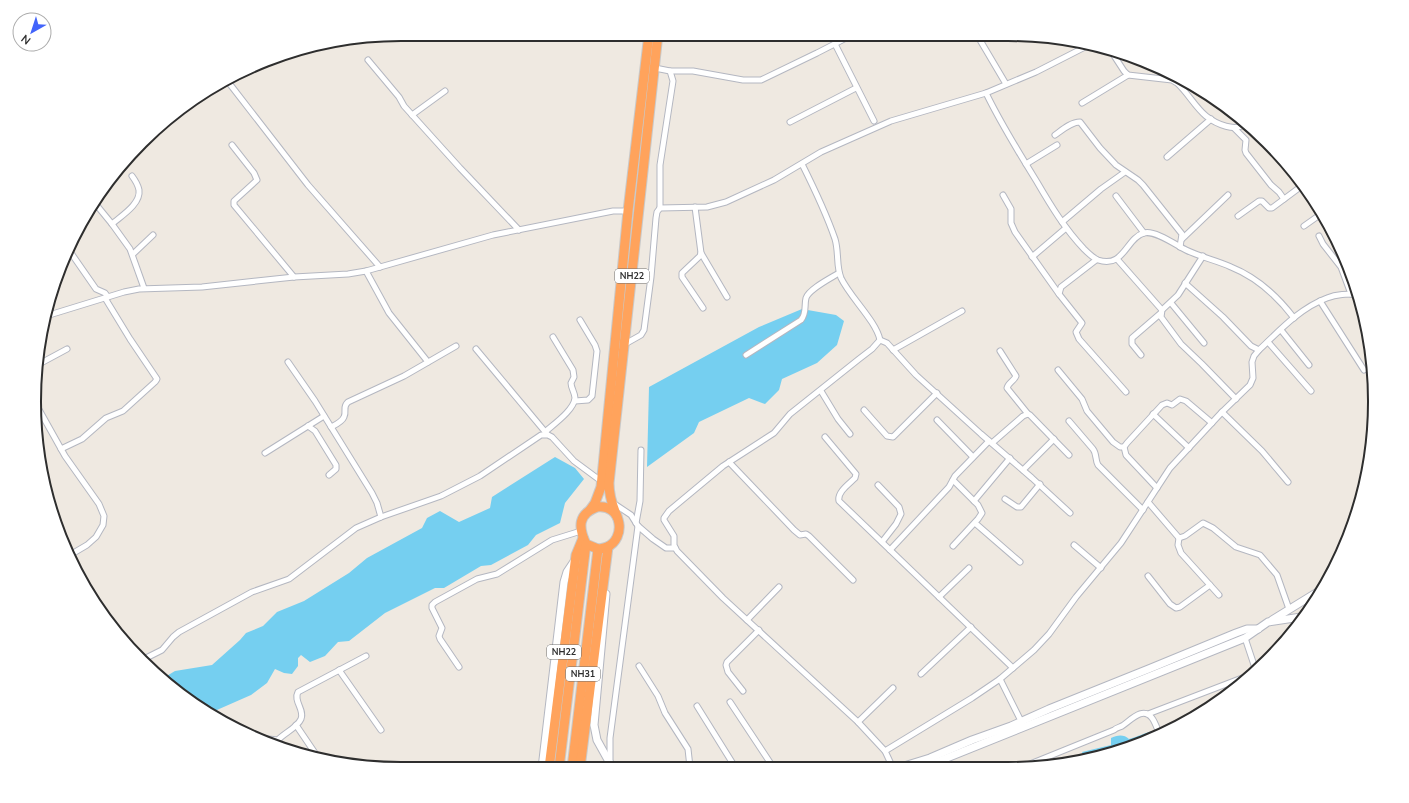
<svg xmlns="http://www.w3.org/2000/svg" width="1409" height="803" font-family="'Nunito Sans',sans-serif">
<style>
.water{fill:#75cff0}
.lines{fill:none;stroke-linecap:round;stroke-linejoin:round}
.street-casing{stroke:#b4b7c1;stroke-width:7}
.secondary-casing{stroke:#b4b7c1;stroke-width:9}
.highway-casing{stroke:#c9c9c9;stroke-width:11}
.street{stroke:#fff;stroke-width:5}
.secondary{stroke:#fff;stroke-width:7}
.highway{stroke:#ffa35c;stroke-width:9}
.labels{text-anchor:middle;stroke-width:3.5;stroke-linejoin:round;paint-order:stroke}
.shield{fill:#fff;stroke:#6d6d6d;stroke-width:1}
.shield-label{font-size:9px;font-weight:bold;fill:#2e2e2e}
.rim{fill:none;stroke:#2e2e2e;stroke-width:2}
</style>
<rect width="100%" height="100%" fill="#efe9e1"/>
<g class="water">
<polygon points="802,309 836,315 844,321 837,345 817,363 782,379 779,390 765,404 749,398 699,422 694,433 647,467 649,387 759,327"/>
<polygon points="555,457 575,468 584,479 565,503 560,523 536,535 528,545 491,565 481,566 444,588 435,588 385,613 349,641 338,642 325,656 310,662 301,655 298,658 298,666 292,674 284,673 275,669 267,683 251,695 210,713 165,677 175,671 212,665 240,640 246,633 263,626 277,612 304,601 349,573 367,558 422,528 427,518 440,511 459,522 490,508 492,497"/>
<path d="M1154,731L1155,735L1126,749L1085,759L1082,752L1111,745V738C1117,735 1124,734 1129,739C1138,737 1145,732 1154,731Z"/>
</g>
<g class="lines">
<g class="street-casing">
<g id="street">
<polyline points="977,35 1006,84"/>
<polyline points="835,44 874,121"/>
<path d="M1111,51L1124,71L1128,75L1172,80L1177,83C1188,93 1195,107 1206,116C1216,124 1236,133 1246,123"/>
<polyline points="368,60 399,97 404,106 460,168 519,230"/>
<polyline points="655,68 670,71 673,81 660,165 660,208"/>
<polyline points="670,71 693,71 743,80 761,80 817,53 852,35"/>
<polyline points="229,83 308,185 380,267"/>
<path d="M986,93C1001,124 1019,153 1037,182C1051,206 1065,229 1084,249C1088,253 1093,258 1098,260C1124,269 1126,238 1144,233C1155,230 1176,245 1186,250C1200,257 1216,260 1231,267C1256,277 1278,297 1294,318"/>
<polyline points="1082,103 1128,75"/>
<polyline points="412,115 445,91"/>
<polyline points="790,122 856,88"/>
<polyline points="1234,128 1246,140 1245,150 1246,153 1271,185 1279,192 1284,199"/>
<path d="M1055,135C1062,130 1071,122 1080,122L1100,148L1116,165L1138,180L1143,185L1182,234L1180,247"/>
<polyline points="232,145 254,173 257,180 234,201 234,205 294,277"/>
<polyline points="1167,157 1211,119"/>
<path d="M802,164C814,188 826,213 835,239C839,252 836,266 841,278C850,297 876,321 880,340L872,349L859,359L790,414L774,433L723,466L669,511L664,518V520L674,536V545L677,551L723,598L858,722L885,751L892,766"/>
<polyline points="1026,164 1057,145"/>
<polyline points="1003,195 1011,209 1011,223 1015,232 1059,294"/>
<polyline points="1116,196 1144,233"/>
<polyline points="94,202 112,224 130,249 144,288"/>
<polyline points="695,207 701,253 700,256 682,273 682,277 703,308"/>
<polyline points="1238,216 1259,201 1262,201 1269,208 1272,208 1303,185"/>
<polyline points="1062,222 1101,189 1125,172"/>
<path d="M112,224C121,216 141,204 139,190C138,185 135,180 132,176"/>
<polyline points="1304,226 1321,214"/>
<polyline points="1319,236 1323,244 1341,267 1351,294"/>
<polyline points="1182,239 1228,195"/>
<polyline points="71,253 96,289 105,293 108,297"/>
<polyline points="701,253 727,297"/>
<polyline points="133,254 153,235"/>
<polyline points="1203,256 1178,295 1162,310 1161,317 1181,344 1202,364 1236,399"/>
<polyline points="1032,257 1066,228"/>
<polyline points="1117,259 1162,310"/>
<polyline points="1096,260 1061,287 1059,294 1082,323 1076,332 1079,339 1126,392"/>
<polyline points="366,271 389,313 428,362"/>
<polyline points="1185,283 1223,317 1251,346 1259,350"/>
<polyline points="1320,301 1364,370"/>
<polyline points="1171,303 1204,343"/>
<polyline points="46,316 124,292 139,289 202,287 294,277 348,274 366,271 493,235 613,211 628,211"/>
<polyline points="1281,330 1309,365"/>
<polyline points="880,340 887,343 916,375 981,434 1032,478 1070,513"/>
<polyline points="1268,342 1311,391"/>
<polyline points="625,344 641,335 644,330 651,277 656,218 657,212 660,208 707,207 726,202 774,180 821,152 891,121 986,93 1036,72 1087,46"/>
<polyline points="476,349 547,434"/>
<polyline points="893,350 962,311"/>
<path d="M1000,351L1016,376C1014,381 1008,383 1007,388L1028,414"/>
<path d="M746,355L801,320C807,313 804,306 806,298C809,289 831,278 839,273"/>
<polyline points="1141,355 1132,344 1132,338 1161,313"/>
<polyline points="288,362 315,401 372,493 377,503 381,517"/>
<polyline points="41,363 67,349"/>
<polyline points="1058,370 1082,399 1087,411 1113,442 1120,447 1124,447"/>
<polyline points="821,391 838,419 850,434"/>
<polyline points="575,401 588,400 592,396 597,351 595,345 580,320"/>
<polyline points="37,406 65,456 99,504 104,516 103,525 96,537 87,545 70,555"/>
<polyline points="864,410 887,436 893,437 937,393"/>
<polyline points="1222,412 1262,451 1288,482"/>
<polyline points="1153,414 1189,448"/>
<polyline points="937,420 973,457"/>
<path d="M1069,421L1093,449C1097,454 1095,460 1098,465L1143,510"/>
<polyline points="308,426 315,431 336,465 336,469 329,475"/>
<path d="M331,427C335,425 342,422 344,417C347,411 342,407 348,402L404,376L456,346"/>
<path d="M545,432C554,424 574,410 575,398C575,393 571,388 571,383L574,377L573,370L553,337"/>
<path d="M825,437L856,474L855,478C849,484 837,492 839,501L1013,668"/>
<polyline points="992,443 1023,416 1028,414 1030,415 1069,455"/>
<polyline points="61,449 82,439 106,418 123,411 155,382 157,379 130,339 105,298"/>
<polyline points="265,453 324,416"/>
<polyline points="729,462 794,530 800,535 806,534 809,536 853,580"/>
<polyline points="1023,470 1054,439"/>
<polyline points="878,485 899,507 901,514 896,524 882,542"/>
<polyline points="1157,488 1126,455 1124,447 1127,443 1162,405 1167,403 1172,405 1180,399 1186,401 1212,423"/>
<polyline points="1005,499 1017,507 1021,507 1040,484"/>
<polyline points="974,501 1010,458"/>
<polyline points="1148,502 1179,538 1185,536 1203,523 1213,528 1236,547 1260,555 1277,575 1289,609"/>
<polyline points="613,503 631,515 638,526 653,539 666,548 675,548"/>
<polyline points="636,523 640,501 641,450"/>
<polyline points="975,523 1020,562"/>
<polyline points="1179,538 1178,545 1181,553 1219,595"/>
<polyline points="1074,545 1101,568"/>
<polyline points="953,546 978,519 982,513 978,505 953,480"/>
<polyline points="890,550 949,487 955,476 989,441"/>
<polyline points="1148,576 1170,604 1176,608 1180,607 1210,585"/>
<polyline points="939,597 969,568"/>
<polyline points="747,620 779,587"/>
<polyline points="1245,638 1256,671"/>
<polyline points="144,659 162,650 173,637 179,632 252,592 289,579 356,528 381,517 441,496 480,476 541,435 548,435 552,437 574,461 601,481"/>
<polyline points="639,666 658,696 665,713 688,749 690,767"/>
<polyline points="459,667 440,639 439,636 442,628 432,608 432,605 435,602 477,579 497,574 552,540 581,531"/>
<polyline points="339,670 381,730"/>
<polyline points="921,674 971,627"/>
<polyline points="1000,679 1021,721"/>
<polyline points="743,691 728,672 726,665 727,662 759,630"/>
<polyline points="730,702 773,767"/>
<polyline points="697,706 735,767"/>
<polyline points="1148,714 1242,678"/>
<polyline points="858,722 893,688"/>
<polyline points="296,725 317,756"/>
<polyline points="243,731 248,734"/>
<polyline points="259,738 278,740"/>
<path d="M277,747L278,740C284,733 297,728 301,719C305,710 293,701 298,692L366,656"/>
<path d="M885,751L972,698L1000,679L1034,650L1049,634L1076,597L1121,543L1170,468L1222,412L1250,385L1253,378L1252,362L1254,356L1259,350C1279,331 1300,308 1327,298C1337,294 1347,294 1358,294"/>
<polyline points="610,761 610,738 638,526"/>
<path d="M1025,766L1114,730C1116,728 1120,727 1122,726C1131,720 1143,706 1152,718C1155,722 1157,728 1159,733"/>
</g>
</g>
<g class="secondary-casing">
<g id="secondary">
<polyline points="606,594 594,725 597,740 612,767"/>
<polyline points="1272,620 1324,588"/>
<polyline points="904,766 930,758 972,740 1011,726 1049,709 1151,668 1236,633 1247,629 1258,629"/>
<polyline points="927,766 1245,638 1268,622 1301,617"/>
<polyline points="542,768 564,582 567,572 575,560"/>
</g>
</g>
<g class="highway-casing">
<g id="highway">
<path d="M597,507C623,504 626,539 607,547C604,548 600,549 598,549L586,544C578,527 578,514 597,507Z"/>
<polyline points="590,510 595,503 601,487 628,211 649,34"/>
<path d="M617,516C612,505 609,496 609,483L658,34"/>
<polyline points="549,768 576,555 583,538"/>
<polyline points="559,768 586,544"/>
<polyline points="572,768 598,549"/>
<polyline points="580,768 608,547"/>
</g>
</g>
<use href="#street" class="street"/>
<use href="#secondary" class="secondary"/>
<use href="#highway" class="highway"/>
</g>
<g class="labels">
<g class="shield">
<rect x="615" y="269" width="34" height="14" rx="3"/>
<rect x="547" y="645" width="34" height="14" rx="3"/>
<rect x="566" y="667" width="34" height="14" rx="3"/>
</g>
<g class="shield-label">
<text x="632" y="279">NH22</text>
<text x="564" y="655">NH22</text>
<text x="583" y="677">NH31</text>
</g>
</g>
<path d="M0 0H1409V803H0ZM401 41H1008A360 360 0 0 1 1368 401V402A360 360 0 0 1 1008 762H401A360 360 0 0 1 41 402V401A360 360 0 0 1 401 41Z" fill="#fff" fill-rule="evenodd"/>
<path class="rim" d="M401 41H1008A360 360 0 0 1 1368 401V402A360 360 0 0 1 1008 762H401A360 360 0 0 1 41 402V401A360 360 0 0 1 401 41Z"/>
<g transform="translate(32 32) rotate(219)"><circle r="19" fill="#ffffff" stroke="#ababab"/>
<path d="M0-3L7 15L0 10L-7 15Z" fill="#4264fb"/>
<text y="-6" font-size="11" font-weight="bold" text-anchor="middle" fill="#2e2e2e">N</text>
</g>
</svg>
